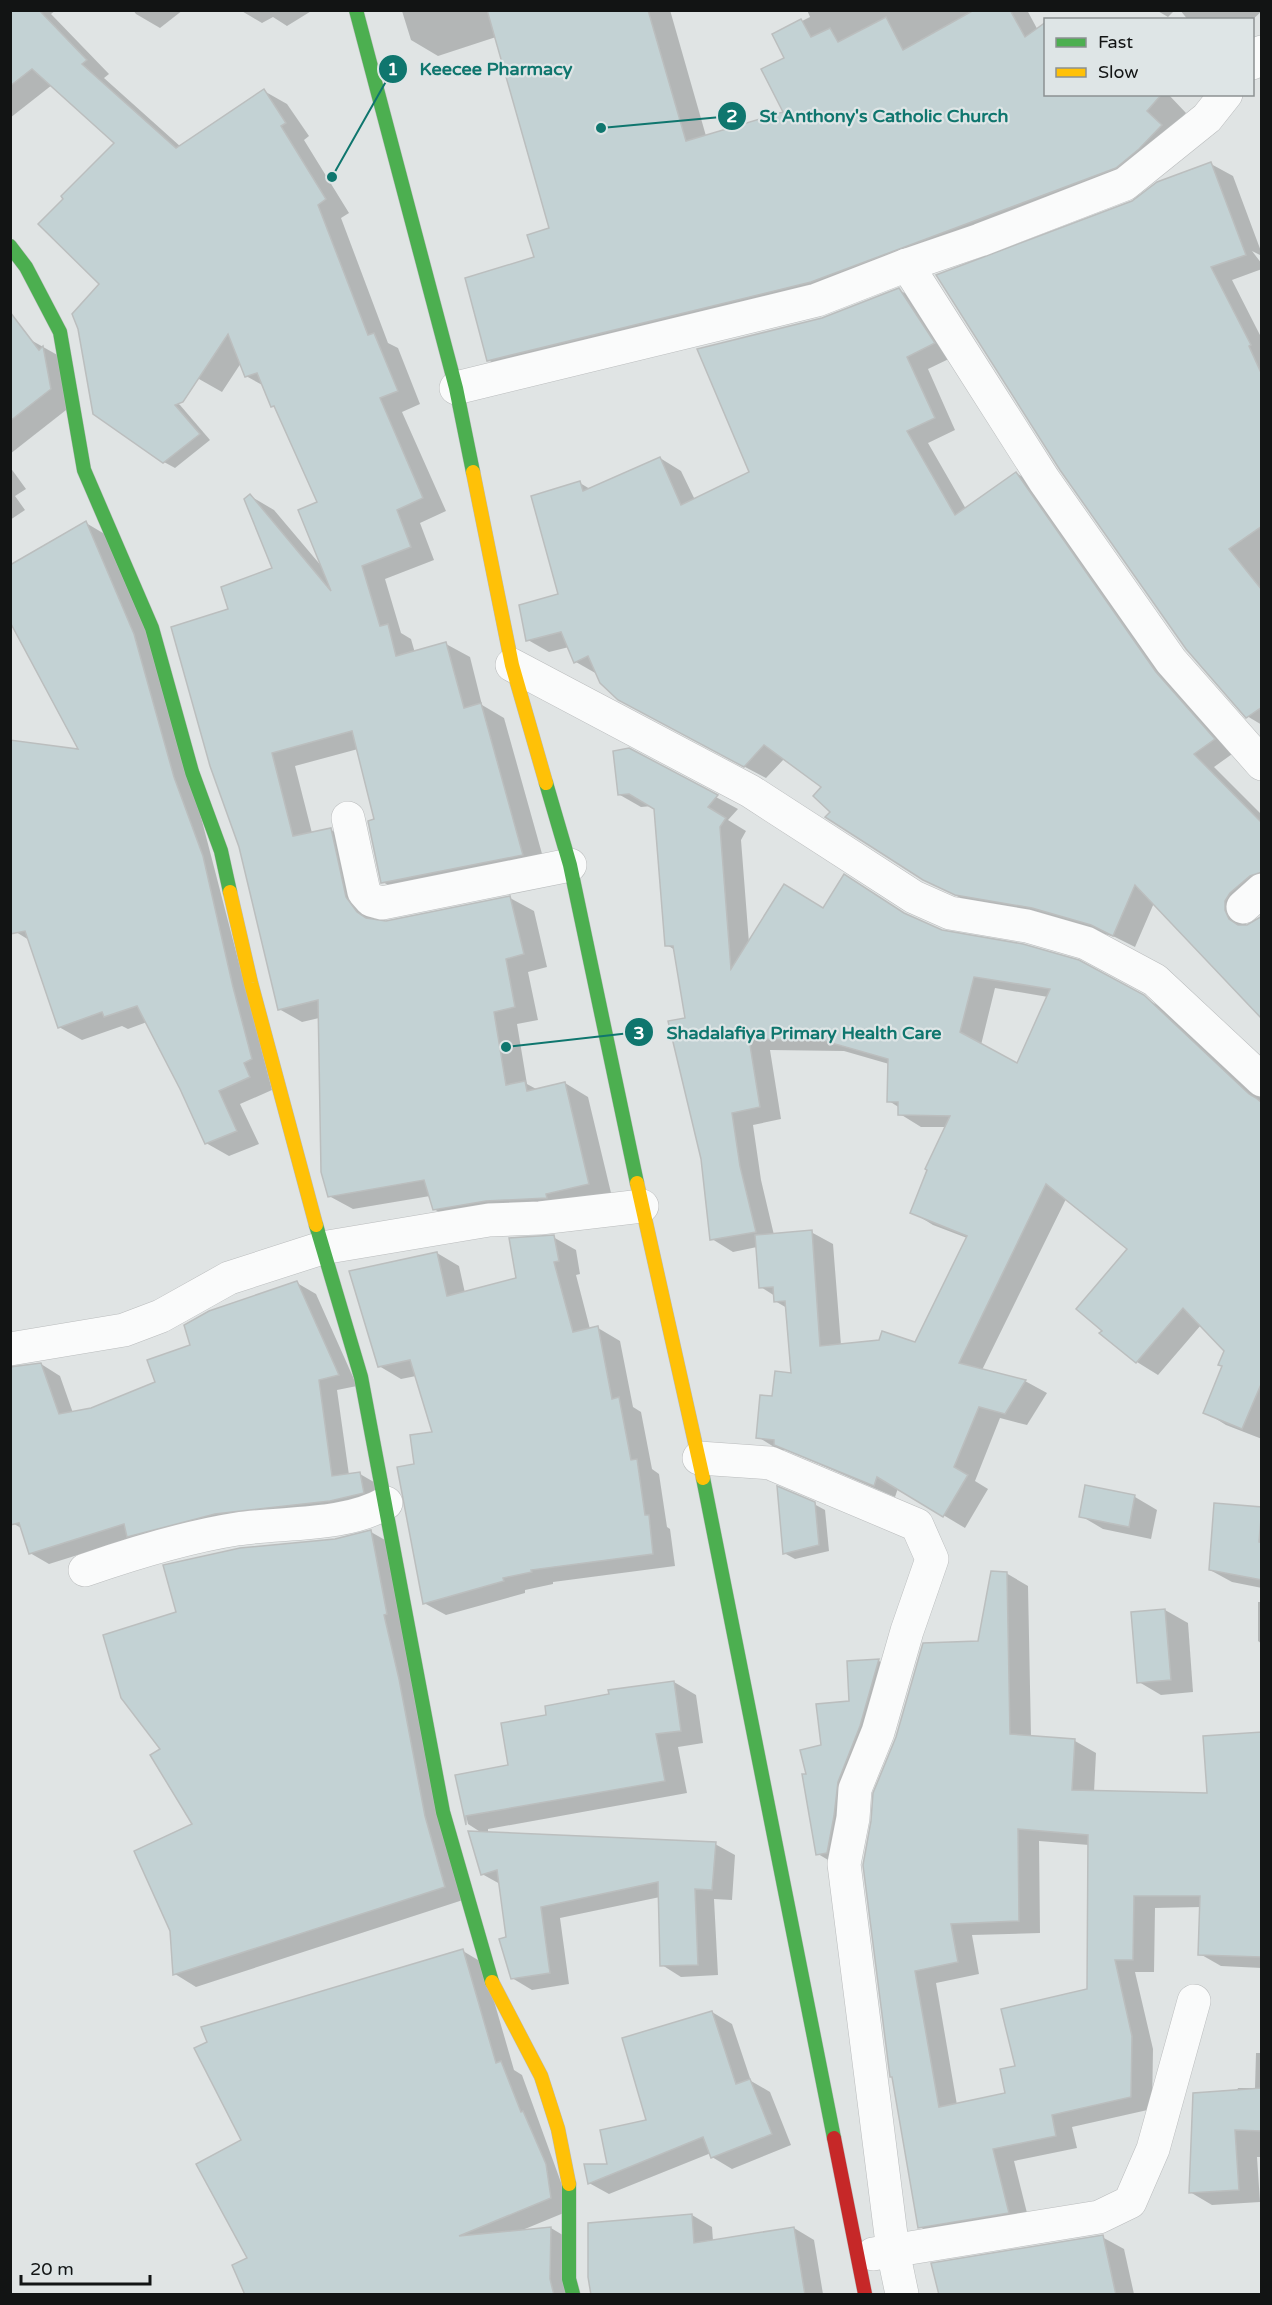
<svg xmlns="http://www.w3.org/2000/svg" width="1272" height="2305" font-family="'Varela Round',sans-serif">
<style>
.shadow{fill:#0003;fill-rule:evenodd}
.building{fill:#c3d2d4;stroke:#bbbebe;stroke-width:1.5;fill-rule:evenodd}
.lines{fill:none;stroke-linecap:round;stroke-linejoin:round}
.street-casing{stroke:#babcbd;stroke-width:34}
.fast-casing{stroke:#babcbd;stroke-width:15}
.slow-casing{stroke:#babcbd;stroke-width:15}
.jam-casing{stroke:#babcbd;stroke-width:15}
.street{stroke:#fafbfb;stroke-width:33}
.fast{stroke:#4caf50;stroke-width:14}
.slow{stroke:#ffc107;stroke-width:14}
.jam{stroke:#c62828;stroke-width:14}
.leader{fill:none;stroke:#0f766e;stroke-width:2}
.callout-dot{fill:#0f766e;stroke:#dee5e6;stroke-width:2}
.mark-label{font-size:18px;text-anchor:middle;font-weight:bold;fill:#fff}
.callout-label{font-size:18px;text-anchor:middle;font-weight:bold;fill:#0f766e;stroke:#dee5e6;stroke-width:4.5;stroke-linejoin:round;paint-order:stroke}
</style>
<rect width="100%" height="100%" fill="#e0e4e4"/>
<g class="shadow">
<polygon points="10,10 56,10 51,14 109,74 104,78 181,147 264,91 287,104 309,136 304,140 349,213 341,218 388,343 398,348 420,404 402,412 446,511 420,523 434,560 385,579 401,633 411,639 415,653 446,644 470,657 482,705 504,718 546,868 406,896 383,882 376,820 358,749 295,766 312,833 331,830 354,843 369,911 376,921 386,923 510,898 534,911 547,967 528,972 538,1020 517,1024 527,1084 538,1090 565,1083 588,1097 612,1197 457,1223 434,1209 430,1196 353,1209 329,1196 319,1018 302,1022 279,1009 230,610 274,569 250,496 274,510 323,568 319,503 277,409 272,406 264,386 246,376 241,363 222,392 199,379 40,224 117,143 52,85 10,118"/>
<polygon points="133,10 183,10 160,28 136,14"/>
<polygon points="240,10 313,10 287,26 273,17 262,23"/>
<polygon points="670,10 706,136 786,113 786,58 774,35 810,17 807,10 1027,10 1041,36 1046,94 1168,94 1186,113 1173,127 1143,183 515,376 488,360 551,229 496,37 438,56 411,40 402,11"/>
<polygon points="1156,10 1175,10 1168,17"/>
<polygon points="1180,10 1262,10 1262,11 1252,20 1188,20"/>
<polygon points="1211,164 1233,176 1262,254 1262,256 1252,251 1262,264 1262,269 1232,280 1262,339 1262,725 1247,716 1132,203"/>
<polygon points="899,290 921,302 955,356 928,369 955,430 928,443 966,509 1016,473 1038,486 1235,752 1214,767 1262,815 1262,897 1247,913 1246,925 1262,1016 1154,903 1135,947 1115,937 1055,920 978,907 924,879 832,812 823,787 784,759 766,778 641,712 597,674 576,662 569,647 549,652 528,640 560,595 580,483 590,489 660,458 681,471 695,500 751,473 822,320"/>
<polygon points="29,339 68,361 75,403 10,454 10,354"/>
<polygon points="170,399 180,405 210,440 175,468 164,462"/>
<polygon points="10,467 26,489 15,496 25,510 10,520"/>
<polygon points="86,523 108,536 157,648 272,1090 240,1104 259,1144 229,1156 206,1143 181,1088 147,1022 128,1029 122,1026 82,1040 59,1027 29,940 16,932 81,751"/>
<path d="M629,750L738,809L728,820L746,831L741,840L749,943L824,910L911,918L942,932L1143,997L1166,1010L1262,1099V1439L1226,1425L1205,1412L1224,1366L1225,1351L1201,1325L1158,1375L1137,1362L1129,1249L1066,1199L982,1370L1025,1381L1047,1393L1027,1425L1000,1418L975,1481L988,1489L965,1528L898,1488L895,1497L786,1450H779L758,1437L774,1398L792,1375L787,1308L775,1301V1296L761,1287L757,1247L733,1252L712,1239L687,1019L675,950L667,945L656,808L652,806L641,807L620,795ZM995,988L1048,997L1018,1065L981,1045ZM770,1050L844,1051L889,1064V1101L900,1108V1114L921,1127H946L912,1212L933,1225L967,1238L915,1344L841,1345L833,1244L811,1232L774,1235L761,1180L753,1125L781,1119Z"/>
<polygon points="553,1237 576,1250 580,1274 576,1275 590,1329 598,1328 620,1341 633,1407 641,1412 652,1469 659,1474 667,1527 670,1529 675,1566 553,1582 553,1584 525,1590 525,1593 446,1615 424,1603 416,1466 434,1433 416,1376 401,1379 379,1366 437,1253 459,1266 465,1293 518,1279"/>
<polygon points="297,1283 316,1294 357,1386 337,1390 349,1475 360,1474 379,1485 382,1503 132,1538 49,1564 30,1553 23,1529 14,1524 41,1364 60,1376 73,1413 91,1409 156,1383 192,1346"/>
<polygon points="1086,1487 1135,1497 1157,1510 1151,1539 1103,1529 1081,1516"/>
<polygon points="814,1504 825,1510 829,1551 795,1559 784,1553"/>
<polygon points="1262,1509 1262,1588 1232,1582 1210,1570"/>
<polygon points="371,1532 392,1544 466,1899 196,1987 175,1974 195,1825 162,1749 178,1613 335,1540"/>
<path d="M1006,1573L1028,1586L1031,1737L1075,1741L1096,1753L1094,1792L1209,1794L1262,1733V1968L1221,1966L1200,1954L1201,1907L1155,1908L1154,1972H1135L1153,2049L1152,2109L1072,2127L1077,2148L1014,2161L1030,2225L941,2239L920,2227L894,2078L979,1642ZM1039,1841L1089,1845L1088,1990L1017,2067L1007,2094L957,2105L936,1983L979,1974L972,1935L1040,1933Z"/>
<polygon points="1258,1602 1262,1602 1262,1644 1258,1641"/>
<polygon points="1165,1610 1188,1623 1193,1692 1161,1695 1139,1682 1133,1613"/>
<polygon points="879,1661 896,1671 835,1864 818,1854 808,1775 822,1747 851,1702 849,1662"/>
<polygon points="674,1682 696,1695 703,1743 678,1747 687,1793 488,1829 488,1833 715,1844 735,1855 732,1900 714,1899 718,1975 681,1977 662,1965 660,1897 560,1918 569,1984 532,1990 512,1978 500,1884 482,1874 482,1833 468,1824 457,1776 510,1766 548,1716"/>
<polygon points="463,1951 483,1963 514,2070 522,2075 571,2210 520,2231 551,2228 571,2240 571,2294 246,2294 249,2259 243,2141"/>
<polygon points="712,2012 732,2024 751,2081 770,2092 791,2145 732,2169 712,2157 711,2153 609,2194 589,2183 608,2166 648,2121"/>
<polygon points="1256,2053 1262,2053 1262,2157 1257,2157 1260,2202 1212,2205 1190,2192 1238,2088 1255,2088"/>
<polygon points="692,2215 712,2227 713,2241 794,2228 814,2240 823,2294 592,2294"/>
<polygon points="1102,2237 1124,2249 1134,2294 940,2294"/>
</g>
<g class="building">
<polygon points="10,10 39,10 87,60 82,64 176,148 264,89 286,123 281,126 326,199 318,205 368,335 374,333 398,391 380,398 423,498 397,510 411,547 362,566 380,626 388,624 396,656 446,642 464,708 481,703 523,855 381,883 368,821 374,819 352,731 272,753 293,836 331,828 346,897 357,912 366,918 386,921 510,896 524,954 506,959 515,1007 494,1012 506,1085 525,1081 527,1091 565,1082 589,1184 546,1194 547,1198 486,1201 433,1210 424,1180 328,1197 321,1172 318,1000 278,1010 239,847 210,766 171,627 228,609 221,587 272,568 244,499 250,494 331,591 298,510 317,502 274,406 271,407 257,373 245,377 228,334 183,402 175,405 200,434 163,463 93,414 78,329 72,314 99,284 38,224 63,199 61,196 114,143 32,69 10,86"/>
<polygon points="487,10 648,10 686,141 783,112 761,69 784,58 772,34 801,19 811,37 830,28 838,42 886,17 903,50 974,10 1010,10 1025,37 1046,22 1046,94 1162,94 1147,111 1162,125 1139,149 1116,168 811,282 487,361 465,278 534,257 527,235 549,228"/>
<polygon points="1211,162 1246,255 1211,267 1251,345 1249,346 1262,375 1262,526 1229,549 1262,590 1262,707 1246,718 1186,649 1060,470 936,275 1132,201 1157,182"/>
<polygon points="899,288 935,343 907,357 935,418 907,431 955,515 1016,472 1156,672 1215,739 1194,754 1262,823 1262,872 1250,876 1230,893 1225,901 1225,910 1229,919 1238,925 1247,925 1262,916 1262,1019 1135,885 1113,936 1091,925 1032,908 955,895 923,880 825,817 830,812 813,796 821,787 764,745 744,767 618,700 600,683 588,656 574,663 561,632 526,641 519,605 558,594 531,496 580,481 583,491 660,457 681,505 749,472 697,349 822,318"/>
<polygon points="10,312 39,350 43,346 51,389 10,421"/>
<polygon points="86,521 134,634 174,777 203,856 233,987 252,1059 244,1063 250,1077 219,1091 237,1131 205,1144 180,1089 137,1006 104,1017 102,1012 58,1028 25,931 10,934 10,740 78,749 10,622 10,565"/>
<path d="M629,748L718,795L708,807L726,818L720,827L731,969L784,884L823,908L844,874L904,913L942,930L1023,944L1079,960L1144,995L1249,1094L1256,1098L1262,1103V1382L1242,1429L1203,1413L1222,1366L1218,1365L1224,1351L1183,1308L1136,1363L1099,1333L1102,1331L1076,1309L1127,1249L1046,1184L959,1363L1026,1380L1005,1414L979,1407L954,1467L968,1475L943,1517L877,1477L874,1486L774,1445V1440L756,1438L760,1395L772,1396L775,1371L791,1373L785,1301L774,1302L773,1287L759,1288L755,1235L812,1230L820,1346L879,1340L882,1331L915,1342L967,1236L910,1213L927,1170L925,1169L950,1116L898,1115V1102H887L888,1059L821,1040L749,1039L760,1107L732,1113L740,1166L756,1232L710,1240L701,1159L668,1021L685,1018L673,946H665L654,809L629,794L618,795L613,751ZM974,977L1050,989L1017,1063L960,1032Z"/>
<polygon points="554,1235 559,1261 554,1262 573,1332 598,1326 612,1399 619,1397 631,1460 637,1459 645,1515 649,1515 653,1554 531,1570 532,1572 503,1578 504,1581 423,1604 397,1467 414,1464 410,1435 432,1432 410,1360 378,1367 349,1271 437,1252 447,1296 516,1278 509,1238"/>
<polygon points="297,1281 339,1375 319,1380 332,1476 360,1472 364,1493 330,1501 215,1514 127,1537 124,1524 29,1554 19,1523 10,1525 10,1367 41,1363 59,1414 91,1408 155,1382 147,1360 190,1345 184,1325 209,1311"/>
<polygon points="1085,1485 1135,1495 1129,1527 1079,1517"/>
<polygon points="777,1486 815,1502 819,1545 783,1554"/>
<polygon points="1214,1503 1262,1507 1259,1542 1262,1543 1262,1580 1209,1570"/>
<polygon points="371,1530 387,1614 384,1615 399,1679 425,1816 445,1887 173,1975 170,1931 134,1851 192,1824 150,1755 160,1749 121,1698 103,1635 176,1612 163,1565 240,1548 335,1539"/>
<path d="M991,1571L1007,1572L1010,1734L1075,1739L1072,1790L1207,1793L1203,1736L1262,1732V1957L1198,1955L1200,1896H1134L1133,1960H1115L1132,2036L1131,2097L1052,2115L1056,2136L993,2149L1009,2213L918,2228L892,2077H890L889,2069L863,1865L871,1821L873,1793L896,1737L923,1643L978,1641ZM1018,1829L1088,1835L1087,1989L1001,2009L1015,2066L1000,2069L1005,2093L939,2107L915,1971L958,1962L951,1924L1019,1921Z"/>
<polygon points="1165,1609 1171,1680 1137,1683 1131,1612"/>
<polygon points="879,1659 860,1726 838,1782 834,1816 827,1853 816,1855 802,1774 806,1774 800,1750 821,1745 816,1704 849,1701 847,1661"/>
<polygon points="674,1681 681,1731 656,1734 665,1781 466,1816 466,1825 455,1775 508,1765 501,1723 546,1715 545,1706 609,1694 608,1690"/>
<polygon points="468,1831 716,1842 712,1890 695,1889 698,1965 660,1966 658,1882 541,1907 550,1973 511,1979 499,1939 506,1937 497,1870 481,1875"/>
<polygon points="463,1949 496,2063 501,2061 521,2112 523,2111 546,2164 551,2198 459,2236 551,2227 550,2279 554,2295 245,2295 232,2265 247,2258 196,2164 241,2140 194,2048 207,2042 201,2027"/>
<polygon points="712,2011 736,2084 750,2079 772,2134 711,2158 703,2137 588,2184 584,2164 607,2164 600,2130 646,2120 622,2038"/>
<polygon points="1262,2088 1262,2131 1235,2130 1239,2190 1189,2193 1193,2093"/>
<polygon points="692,2214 694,2243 794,2227 805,2295 591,2295 588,2277 588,2223"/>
<polygon points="1103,2235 1116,2295 939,2295 931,2263"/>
</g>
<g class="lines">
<g class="street-casing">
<g id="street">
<polyline points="1252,63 1262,52"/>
<polyline points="907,265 1044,480 1171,661 1262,764"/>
<polyline points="456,388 817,300 907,265 980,240 1125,184 1207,118 1226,94"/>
<polyline points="512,665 750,791 914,897 950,913 1027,926 1086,943 1155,980 1262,1080"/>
<polyline points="348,818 364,892 371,900 382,903 570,865"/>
<polyline points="1243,907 1262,890"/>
<polyline points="10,1349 124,1330 161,1316 229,1278 322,1248 489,1220 540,1218 642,1206"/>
<polyline points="699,1458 770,1463 917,1525 932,1559 907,1631 878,1732 855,1789 853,1818 844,1864 893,2251 902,2294"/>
<path d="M85,1570C134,1553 186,1537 237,1529C284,1522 344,1527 386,1503"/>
<polyline points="873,2254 1099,2217 1130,2202 1153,2149 1194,2001"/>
</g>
</g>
<g class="fast-casing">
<g id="fast">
<polyline points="356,10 456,388 473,472"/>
<polyline points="10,246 26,267 60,332 84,470 152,628 192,772 221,851 230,892"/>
<polyline points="546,783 570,865 637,1183"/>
<polyline points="316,1225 361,1377 443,1812 492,1982"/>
<polyline points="703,1478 834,2138"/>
<polyline points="569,2184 569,2279 573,2294"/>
</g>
</g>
<g class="slow-casing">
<g id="slow">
<polyline points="473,472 512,665 546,783"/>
<polyline points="230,892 251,983 316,1225"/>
<polyline points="637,1183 703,1478"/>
<polyline points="492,1982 541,2076 558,2129 569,2184"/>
</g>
</g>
<g class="jam-casing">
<polyline id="jam" points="834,2138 865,2294"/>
</g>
<use href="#street" class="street"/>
<use href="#fast" class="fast"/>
<use href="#slow" class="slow"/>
<use href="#jam" class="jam"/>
</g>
<path class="leader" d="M332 177L393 69M601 128L732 116M506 1047L639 1032"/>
<g class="callout-dot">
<circle cx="332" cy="177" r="6"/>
<circle cx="601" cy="128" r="6"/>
<circle cx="506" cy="1047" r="6"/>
<circle cx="393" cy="69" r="15"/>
<circle cx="732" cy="116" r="15"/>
<circle cx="639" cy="1032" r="15"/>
</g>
<g class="mark-label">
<text x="393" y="75">1</text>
<text x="732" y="122">2</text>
<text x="639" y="1039">3</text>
</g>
<g class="callout-label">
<text x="496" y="75">Keecee Pharmacy</text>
<text x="884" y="122">St Anthony's Catholic Church</text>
<text x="804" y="1039">Shadalafiya Primary Health Care</text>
</g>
<rect width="1272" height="2305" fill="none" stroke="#121414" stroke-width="24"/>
<rect x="1044" y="18" width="210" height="78" fill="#dee5e6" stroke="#8c9192" stroke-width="1.5"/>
<rect x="1056" y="38" width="30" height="9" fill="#4caf50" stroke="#8c9192" stroke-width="1.5"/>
<text x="1098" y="48" font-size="18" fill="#121414">Fast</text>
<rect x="1056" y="68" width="30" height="9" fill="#ffc107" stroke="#8c9192" stroke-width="1.5"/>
<text x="1098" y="78" font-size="18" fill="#121414">Slow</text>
<path d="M21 2275v9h129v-9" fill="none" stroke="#121414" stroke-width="3"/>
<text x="30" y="2275" font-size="18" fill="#121414" stroke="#dee5e6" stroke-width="4.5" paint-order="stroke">20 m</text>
</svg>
